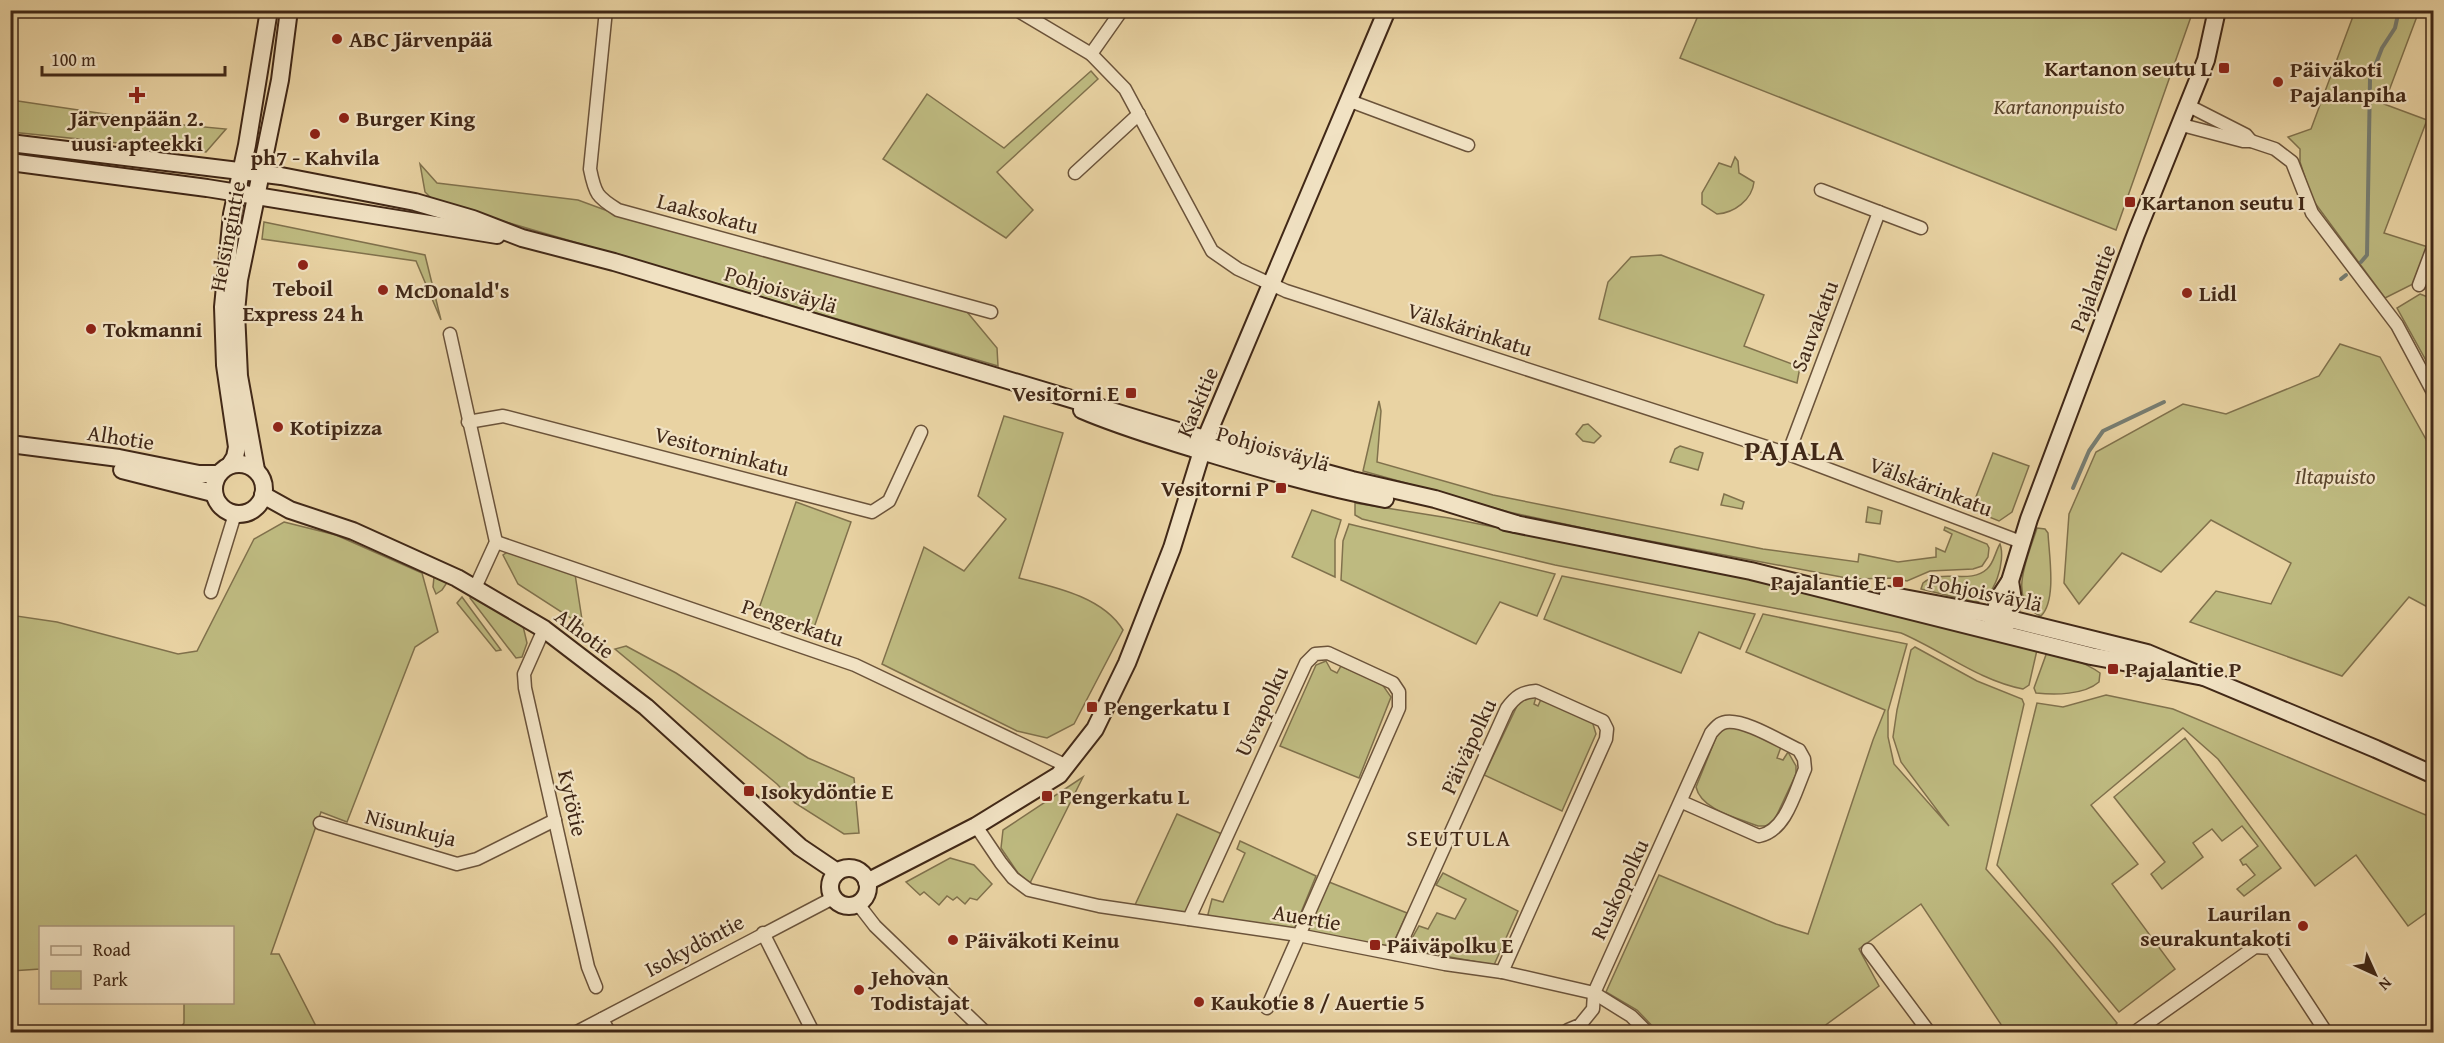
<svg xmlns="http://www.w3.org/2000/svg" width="2444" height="1043" font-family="'Gentium Book Plus',serif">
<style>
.green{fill:#beba80;stroke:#80714c;stroke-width:1.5}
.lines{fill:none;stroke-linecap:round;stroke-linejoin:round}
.stream{stroke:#767d72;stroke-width:4}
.street-casing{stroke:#6b533a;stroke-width:15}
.secondary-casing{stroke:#412817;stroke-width:20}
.street{stroke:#f1e2c3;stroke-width:12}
.secondary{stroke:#f1e2c3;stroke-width:16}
.poi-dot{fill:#8f2418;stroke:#f1e2c3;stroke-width:2}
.labels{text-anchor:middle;stroke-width:4.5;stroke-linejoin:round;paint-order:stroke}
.poi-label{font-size:22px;font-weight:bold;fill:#412817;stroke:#f1e2c3;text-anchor:start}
.park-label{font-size:22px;font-style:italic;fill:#5a452c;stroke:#f1e2c3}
.street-label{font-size:22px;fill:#412817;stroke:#f1e2c3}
.neighbourhood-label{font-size:24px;letter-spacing:1.5px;fill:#412817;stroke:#f1e2c3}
.district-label{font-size:28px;font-weight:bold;letter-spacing:1.5px;fill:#412817;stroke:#f1e2c3}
</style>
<rect width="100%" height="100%" fill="#e9d3a3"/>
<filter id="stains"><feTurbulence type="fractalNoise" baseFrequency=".00333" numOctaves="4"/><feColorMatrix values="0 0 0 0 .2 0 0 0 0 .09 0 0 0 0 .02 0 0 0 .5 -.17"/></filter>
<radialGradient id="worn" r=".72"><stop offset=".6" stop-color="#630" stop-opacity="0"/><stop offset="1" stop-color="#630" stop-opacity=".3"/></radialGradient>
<g class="green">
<polygon points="1700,11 1700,10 2193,11 2116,230 1680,58"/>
<polygon points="2355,11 2419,11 2384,104 2427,120 2384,233 2428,247 2415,283 2385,298 2312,199 2300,162 2300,149 2288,137 2311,129"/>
<polygon points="1091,71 1098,79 997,172 1033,210 1006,238 883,159 927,94 1004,148"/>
<polygon points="11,100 173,124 226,129 206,152 11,132"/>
<path d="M1735,157L1738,161L1739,173L1754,182C1752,200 1734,213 1717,214L1702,204V193L1719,163L1731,167Z"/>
<polygon points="420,164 437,183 578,200 616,214 962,306 997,348 998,366 434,201 425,192"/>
<polygon points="264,222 425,255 441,320 416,261 262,239"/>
<polygon points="1661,255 1764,295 1744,346 1800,367 1797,383 1599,319 1608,282 1631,257"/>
<polygon points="2420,294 2433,299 2433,373 2397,308"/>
<polygon points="2340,344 2380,357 2433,452 2433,610 2409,597 2342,676 2190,622 2216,591 2271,604 2291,563 2211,520 2161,572 2122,553 2079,604 2064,583 2069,514 2096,452 2183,404 2226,414 2319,376"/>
<polygon points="1379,401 1381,411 1377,462 1493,495 1763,549 1858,562 1859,554 1898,562 1936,557 1936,548 1945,552 1952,534 1944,530 1945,527 1987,544 1989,548 1988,557 1982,566 1973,569 1930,571 1907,581 1894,578 1852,579 1597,531 1509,512 1363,471"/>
<path d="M1004,416L1063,433L1019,578C1055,587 1103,597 1123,630L1074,724L1047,738L1017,731L882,664L924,547L964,571L1006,519L978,496Z"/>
<polygon points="1588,424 1601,436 1594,443 1583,441 1576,434 1583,425"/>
<polygon points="1680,446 1703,453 1698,470 1670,462 1675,449"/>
<polygon points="1993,453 2029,466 2012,512 1999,521 1974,511 1972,507"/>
<polygon points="1724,494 1744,502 1742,509 1721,505"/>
<polygon points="796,502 851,522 811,636 756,617"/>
<path d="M1355,503L1449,518L1759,580L2037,650L2029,685L2023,689C1978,680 1943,651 1901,633L1555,565L1362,519L1355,515Z"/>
<polygon points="1868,507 1882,511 1880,524 1866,522"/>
<polygon points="1312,510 1341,520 1335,540 1335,577 1292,557"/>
<polygon points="284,522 336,535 422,573 438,632 415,647 347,822 321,812 271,954 279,954 319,1032 178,1032 184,1023 184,1003 232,1002 232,928 40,928 40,969 11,971 10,615 57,622 178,654 197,651 254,539"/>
<polygon points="1349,524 1555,574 1537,616 1500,602 1476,644 1341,580 1343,541"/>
<path d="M2037,528L2045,529L2048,533C2049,555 2057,600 2041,616C2005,601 2029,555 2037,528Z"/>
<path d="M2000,544C2006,560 1995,600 1975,602L1921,589L1923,583C1941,568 1970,585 1987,569C1994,563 1995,552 2000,544Z"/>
<polygon points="509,551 575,574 583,626 518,584 503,555"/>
<polygon points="436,576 448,581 442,590 436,594 433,587 434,577"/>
<polygon points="1562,576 1755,614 1740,649 1699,632 1681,673 1544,619"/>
<polygon points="472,595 523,626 527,643 522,657 516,658 470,598"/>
<polygon points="462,597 501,650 496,651 457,603"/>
<polygon points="1763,614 1907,644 1888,711 1888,737 1894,764 1949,826 1901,762 1893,737 1897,710 1911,650 1915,647 1977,681 2022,699 2024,704 1986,869 2053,945 2117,1023 2110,1032 2006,1032 1921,904 1859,949 1879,986 1816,1032 1658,1032 1637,1010 1606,992 1659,875 1776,924 1808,934 1873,740 1885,710 1746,652"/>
<polygon points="626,646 676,673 808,758 854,778 859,833 844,834 795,803 777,784 615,649"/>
<path d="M2047,652C2067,657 2083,661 2100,673L2099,682C2084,695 2055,695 2036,693L2034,688Z"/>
<polygon points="1326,661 1331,670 1337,673 1341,666 1382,684 1391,697 1359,778 1280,746 1316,665"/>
<polygon points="2106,695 2173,709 2433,818 2433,908 2408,926 2356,855 2315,886 2218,759 2183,728 2091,805 2138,864 2112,884 2175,969 2119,1012 1997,865 2037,703 2063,707"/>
<polygon points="1526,697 1536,697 1534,704 1538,706 1542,697 1585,718 1593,724 1596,734 1562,811 1484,775 1518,704"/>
<path d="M1727,727L1741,728L1781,747L1777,758L1783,760L1788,752L1796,766V774L1774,821L1767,826H1758C1738,818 1701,810 1696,787L1717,735Z"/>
<polygon points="2185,738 2281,868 2244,896 2237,889 2255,875 2246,864 2243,865 2240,860 2258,846 2242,826 2222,841 2212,829 2193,843 2203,857 2162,889 2151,874 2165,862 2114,797"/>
<polygon points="1083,777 1030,883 1018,873 1001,848 1003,830"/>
<polygon points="1177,814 1224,835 1187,916 1135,905"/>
<polygon points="1240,841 1316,876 1293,932 1207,918 1212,899 1223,902 1245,853 1237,849"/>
<polygon points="950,858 974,865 992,884 977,900 970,898 965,904 957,897 953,900 947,896 939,905 924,892 920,895 906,882"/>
<polygon points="1443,873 1518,911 1494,965 1406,949 1419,926 1428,929 1437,913 1455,919 1466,899 1436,885"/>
<polygon points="1329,882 1407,913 1392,946 1313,936 1307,929"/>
</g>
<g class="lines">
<g class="stream">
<polyline points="2361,262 2367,255 2370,79 2382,48 2395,28 2399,10"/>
<polyline points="2341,279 2346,275"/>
<polyline points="2073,488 2089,451 2103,431 2164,402"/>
</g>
<g class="street-casing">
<g id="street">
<path d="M606,10L590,169C595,194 597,197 618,210L991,312"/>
<polyline points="1017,10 1091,54 1125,89 1212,251 1238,269 1286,291 1788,454 2021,542"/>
<polyline points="1091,54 1122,10"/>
<polyline points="1350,101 1468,145"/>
<polyline points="2189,106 2246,135 2251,141"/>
<polyline points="2182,125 2243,141 2251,141 2275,149 2292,162 2312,213 2397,325 2434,394"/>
<polyline points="1075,173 1139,114"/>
<polyline points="1821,190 1921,228"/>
<polyline points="2419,285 2434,245"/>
<polyline points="450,334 496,542 475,588"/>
<polyline points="468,422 503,416 872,512 889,501 921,432"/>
<polyline points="1788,454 1879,212"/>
<polyline points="496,542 855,665 1067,766"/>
<polyline points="211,592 235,514"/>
<polyline points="544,629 524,674 525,688 588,967 596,987"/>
<polyline points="320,823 457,864 477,859 555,820"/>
<polyline points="976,826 1001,863 1013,878 1029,890 1099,906 1298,935 1445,964 1502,972 1594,993 1631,1016 1647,1032"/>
<polyline points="858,904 875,926 985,1032"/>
<polyline points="1189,919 1306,663 1315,654 1328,653 1393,683 1399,692 1399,708 1267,1008"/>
<polyline points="763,933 813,1032"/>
<polyline points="1868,950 1929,1032"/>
<path d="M1396,954L1507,708C1516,696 1522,692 1536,691L1603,721L1607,729L1606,739L1502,972"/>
<polyline points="602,1019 609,1032"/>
<path d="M1568,1030L1580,1025L1593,1009L1594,993L1711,733C1715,728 1719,723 1726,722C1745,719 1781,742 1799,750L1804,759L1805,769C1795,792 1786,831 1759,836L1682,802"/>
<polyline points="577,1032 833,898"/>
<polyline points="2135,1032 2255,947 2271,948 2326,1032"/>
</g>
</g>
<g class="secondary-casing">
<g id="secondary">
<polyline points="10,143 281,176 415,202 473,219 522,238 614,262 1238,449 1352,480 1435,499 1516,524"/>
<polyline points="10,162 207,188 497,235"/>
<path d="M1082,410C1119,426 1157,437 1195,449C1257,468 1321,487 1385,499"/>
<polyline points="10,444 119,458 199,474 218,474"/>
<circle cx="239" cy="489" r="25"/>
<polyline points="230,465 235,457 237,447 225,365 223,307 232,214 247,145 269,10"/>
<polyline points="122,470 213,493"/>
<polyline points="256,470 239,376 236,312 239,280 280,80 289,10"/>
<polyline points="263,495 290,510 353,531 457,578 544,629 646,707 800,847 837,872"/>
<polyline points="1505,522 1751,571 2091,656 2204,677"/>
<polyline points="1888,595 1994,615 2147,653 2376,749 2434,775"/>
<polyline points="1992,625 1999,598 2010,581 2029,519 2136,234 2206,60 2217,10"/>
<polyline points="2005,627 2013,600 2010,581"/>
<circle cx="849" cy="887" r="19"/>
<polyline points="867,882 976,826 1059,775 1095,729 1127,663 1172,548 1206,438 1387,10"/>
</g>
</g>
<use href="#street" class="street"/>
<use href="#secondary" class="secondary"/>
</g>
<g class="poi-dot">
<circle cx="337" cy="39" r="6"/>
<rect x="2218" y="62" width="12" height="12" rx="3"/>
<circle cx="2278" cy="82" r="6"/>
<path d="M134 86h6v6h6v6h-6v6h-6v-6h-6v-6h6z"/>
<circle cx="344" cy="118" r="6"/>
<circle cx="315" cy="134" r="6"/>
<rect x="2124" y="196" width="12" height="12" rx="3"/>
<circle cx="303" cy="265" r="6"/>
<circle cx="383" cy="290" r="6"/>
<circle cx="2187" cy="293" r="6"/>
<circle cx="91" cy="329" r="6"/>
<rect x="1125" y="387" width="12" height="12" rx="3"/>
<circle cx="278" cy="427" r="6"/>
<rect x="1275" y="482" width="12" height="12" rx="3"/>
<rect x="1892" y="576" width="12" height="12" rx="3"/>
<rect x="2107" y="663" width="12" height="12" rx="3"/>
<rect x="1086" y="701" width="12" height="12" rx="3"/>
<rect x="743" y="785" width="12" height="12" rx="3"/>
<rect x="1041" y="790" width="12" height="12" rx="3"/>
<circle cx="2303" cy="926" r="6"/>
<circle cx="953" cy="940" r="6"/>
<rect x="1369" y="939" width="12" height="12" rx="3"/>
<circle cx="859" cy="990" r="6"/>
<circle cx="1199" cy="1002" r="6"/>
</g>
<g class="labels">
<g class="poi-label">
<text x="349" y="47">ABC Järvenpää</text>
<text x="2212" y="76" text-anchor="end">Kartanon seutu L</text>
<text x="2290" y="77">Päiväkoti<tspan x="2290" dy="25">Pajalanpiha</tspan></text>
<text x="137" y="126" text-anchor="middle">Järvenpään 2.<tspan x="137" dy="25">uusi apteekki</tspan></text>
<text x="356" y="126">Burger King</text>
<text x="315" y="165" text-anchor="middle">ph7 - Kahvila</text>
<text x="2142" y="210">Kartanon seutu I</text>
<text x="303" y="296" text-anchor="middle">Teboil<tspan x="303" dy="25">Express 24 h</tspan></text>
<text x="395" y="298">McDonald's</text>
<text x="2199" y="301">Lidl</text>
<text x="103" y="337">Tokmanni</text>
<text x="1119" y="401" text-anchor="end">Vesitorni E</text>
<text x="290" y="435">Kotipizza</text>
<text x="1269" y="496" text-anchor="end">Vesitorni P</text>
<text x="1886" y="590" text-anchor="end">Pajalantie E</text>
<text x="2125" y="677">Pajalantie P</text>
<text x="1104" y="715">Pengerkatu I</text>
<text x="761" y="799">Isokydöntie E</text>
<text x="1059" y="804">Pengerkatu L</text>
<text x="2291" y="921" text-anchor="end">Laurilan<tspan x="2291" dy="25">seurakuntakoti</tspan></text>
<text x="965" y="948">Päiväkoti Keinu</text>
<text x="1387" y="953">Päiväpolku E</text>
<text x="871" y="985">Jehovan<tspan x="871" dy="25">Todistajat</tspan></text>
<text x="1211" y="1010">Kaukotie 8 / Auertie 5</text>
</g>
<g class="park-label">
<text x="2059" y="114">Kartanonpuisto</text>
<text x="2335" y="484">Iltapuisto</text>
</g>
<g class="street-label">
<text transform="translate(708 213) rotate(15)" y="8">Laaksokatu</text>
<text transform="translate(227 236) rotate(-79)" y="8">Helsingintie</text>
<text transform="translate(2092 288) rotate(-69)" y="8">Pajalantie</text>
<text transform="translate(781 289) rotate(17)" y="8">Pohjoisväylä</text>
<text transform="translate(1814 326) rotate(-69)" y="8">Sauvakatu</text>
<text transform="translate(1470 329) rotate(18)" y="8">Välskärinkatu</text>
<text transform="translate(1197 402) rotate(-67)" y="8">Kaskitie</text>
<text transform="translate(121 437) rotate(9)" y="8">Alhotie</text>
<text transform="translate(1273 448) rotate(16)" y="8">Pohjoisväylä</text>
<text transform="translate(722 451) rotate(15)" y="8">Vesitorninkatu</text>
<text transform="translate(1931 486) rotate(21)" y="8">Välskärinkatu</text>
<text transform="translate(1985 592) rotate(12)" y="8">Pohjoisväylä</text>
<text transform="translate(793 622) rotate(19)" y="8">Pengerkatu</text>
<text transform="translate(585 633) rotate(37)" y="8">Alhotie</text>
<text transform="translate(1261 711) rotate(-65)" y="8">Usvapolku</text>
<text transform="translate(1468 746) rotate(-65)" y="8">Päiväpolku</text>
<text transform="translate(573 803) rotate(77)" y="8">Kytötie</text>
<text transform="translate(411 827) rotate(15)" y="8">Nisunkuja</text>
<text transform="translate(1619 889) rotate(-65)" y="8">Ruskopolku</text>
<text transform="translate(1307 917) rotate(10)" y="8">Auertie</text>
<text transform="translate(694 945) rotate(-28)" y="8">Isokydöntie</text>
</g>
<g class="neighbourhood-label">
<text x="1459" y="846">SEUTULA</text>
</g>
<g class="district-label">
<text x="1795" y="460">PAJALA</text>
</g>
</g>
<rect width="2444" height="1043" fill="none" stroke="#e9d3a3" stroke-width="36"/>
<rect x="12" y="12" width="2420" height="1019" fill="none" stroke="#412817" stroke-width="3"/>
<rect x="18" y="18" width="2408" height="1007" fill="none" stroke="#412817" stroke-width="1.5"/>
<rect x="39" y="926" width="195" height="78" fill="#f1e2c3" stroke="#ab987e" stroke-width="1.5"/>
<rect x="51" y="946" width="30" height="9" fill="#f1e2c3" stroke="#ab987e" stroke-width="1.5"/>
<text x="93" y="956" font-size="18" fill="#412817">Road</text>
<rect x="51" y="971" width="30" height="18" fill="#beba80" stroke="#ab987e" stroke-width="1.5"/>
<text x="93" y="986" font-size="18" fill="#412817">Park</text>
<g transform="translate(2375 974) rotate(135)" stroke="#f1e2c3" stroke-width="4.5" paint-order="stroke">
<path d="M0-4.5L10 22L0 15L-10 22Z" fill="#412817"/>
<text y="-9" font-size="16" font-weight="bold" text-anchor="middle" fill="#412817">N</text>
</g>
<path d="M42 66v9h183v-9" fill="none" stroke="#412817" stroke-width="3"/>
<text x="51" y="66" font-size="18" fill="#412817" stroke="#f1e2c3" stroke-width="4.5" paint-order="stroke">100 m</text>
<rect width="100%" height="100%" filter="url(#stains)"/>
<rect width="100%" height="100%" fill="url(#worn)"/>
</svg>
